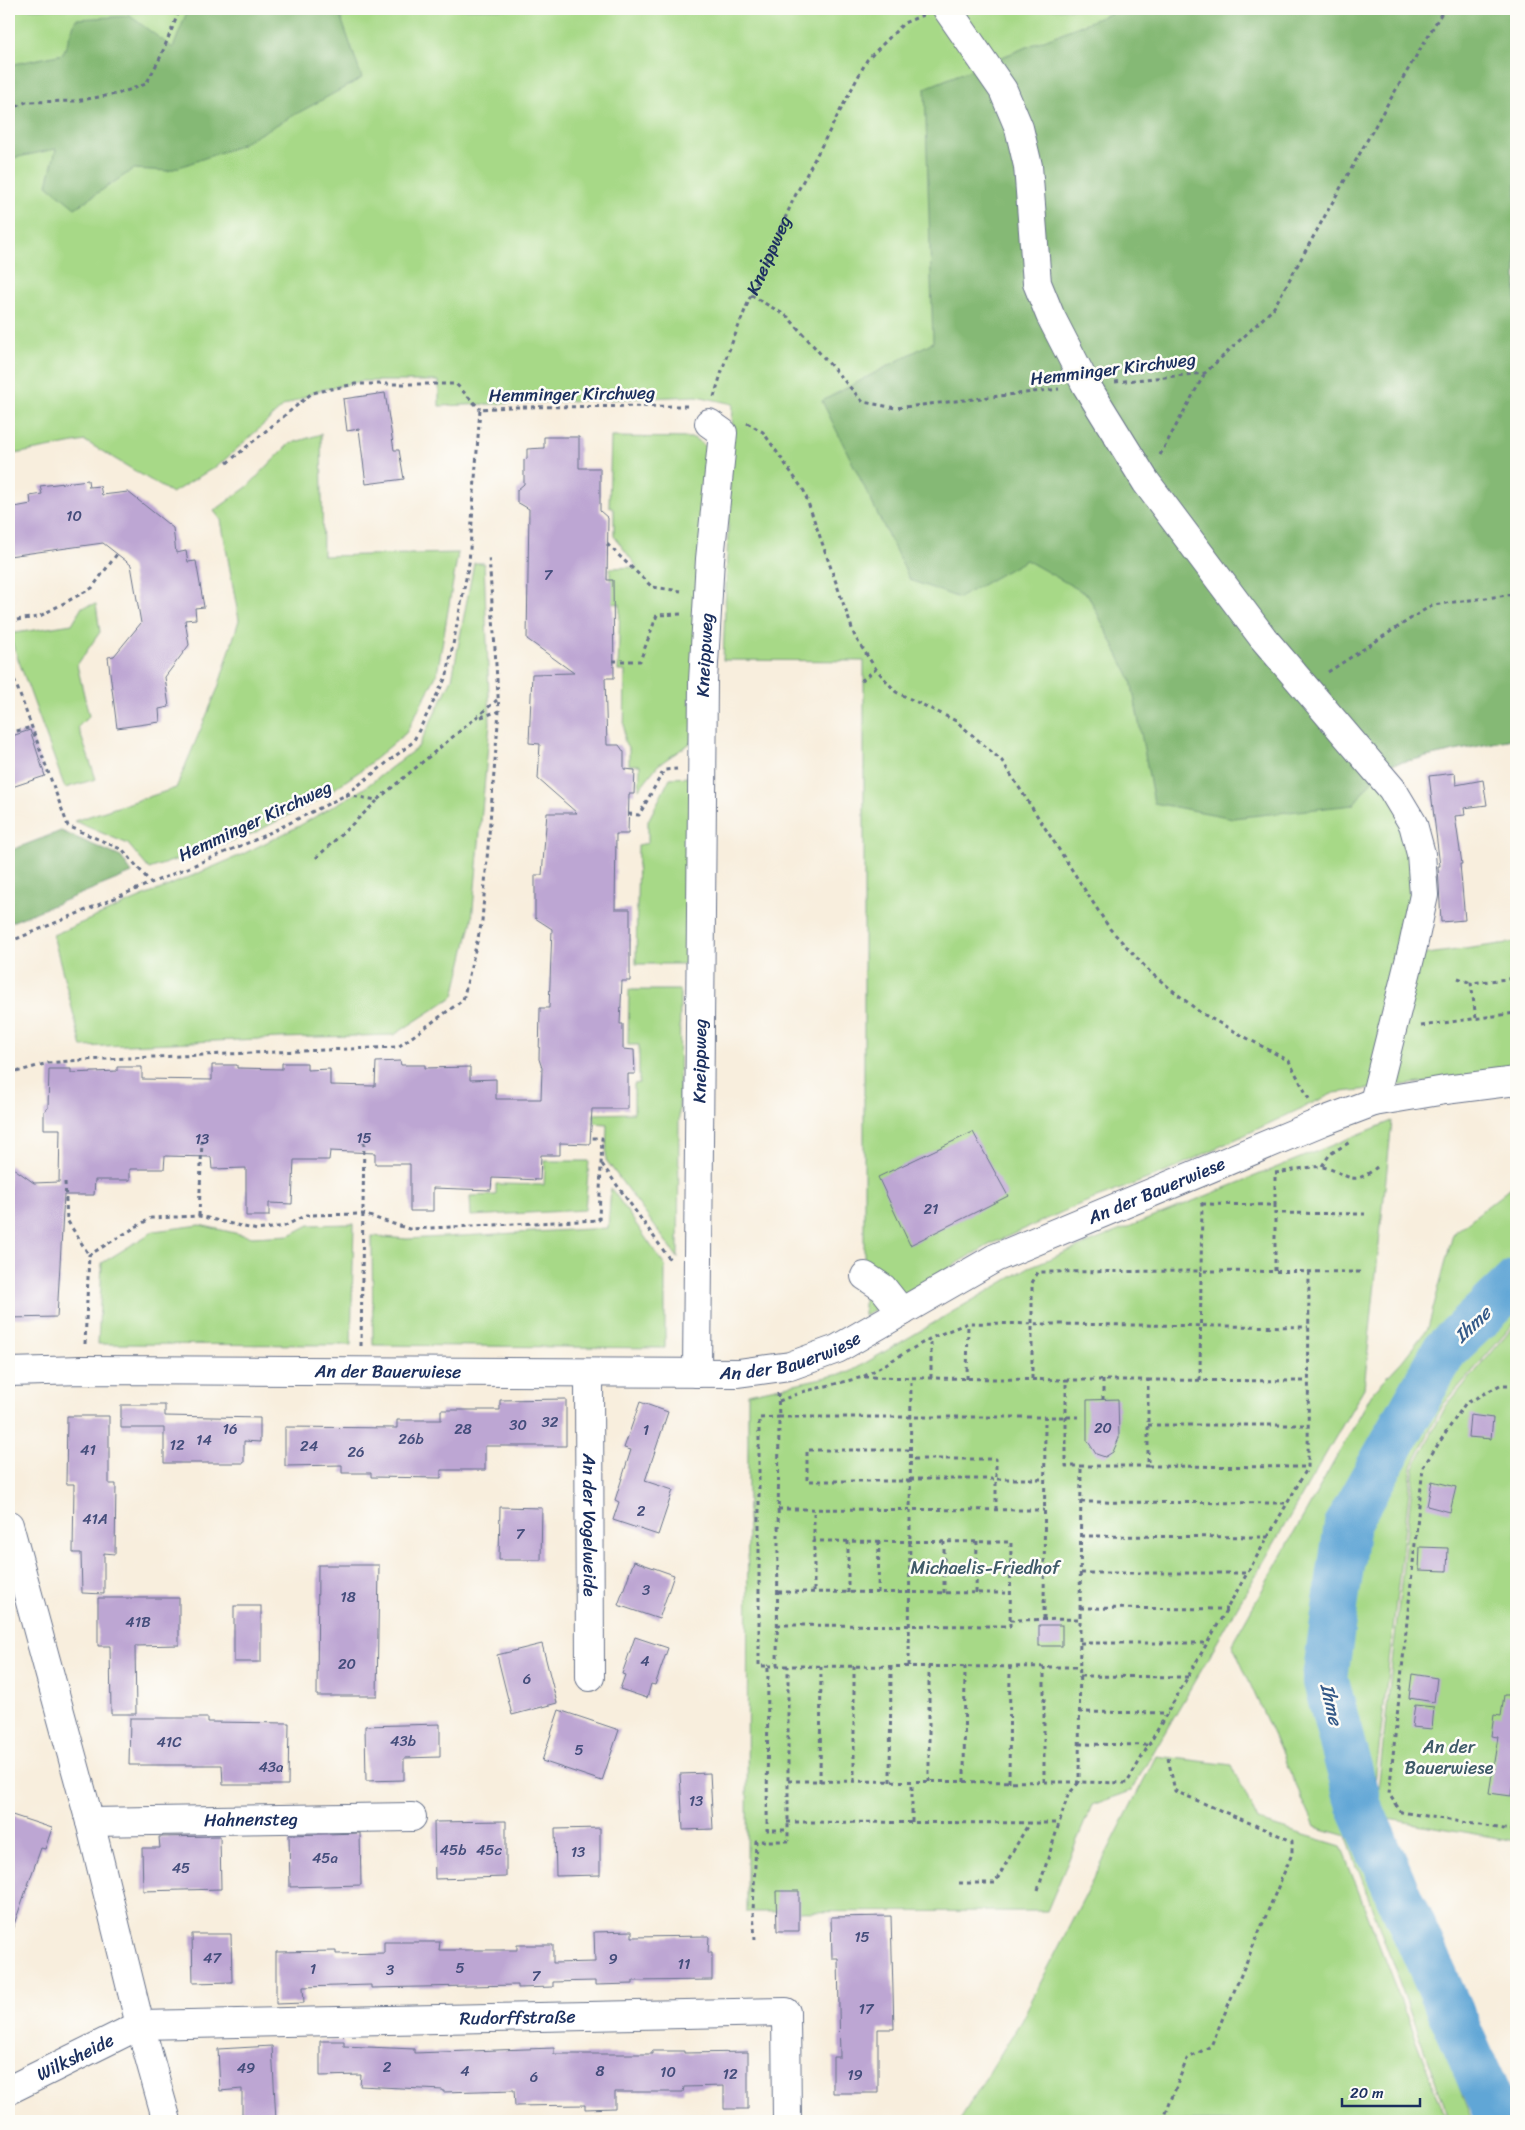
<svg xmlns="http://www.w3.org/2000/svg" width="1525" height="2130" font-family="Sriracha,sans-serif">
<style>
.green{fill:#a7d987;stroke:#618472}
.forest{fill:#85b974;stroke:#507469}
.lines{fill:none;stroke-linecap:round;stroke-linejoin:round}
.river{stroke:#61a6d6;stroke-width:46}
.building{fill:#bda6d3}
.minor-casing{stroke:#68728a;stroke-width:30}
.path{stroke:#68728a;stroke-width:3;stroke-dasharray:4 4;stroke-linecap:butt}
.minor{stroke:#fff;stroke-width:28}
.labels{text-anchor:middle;stroke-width:5;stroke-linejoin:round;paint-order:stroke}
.number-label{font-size:15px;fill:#444d7b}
.street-label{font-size:18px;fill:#1b2f5e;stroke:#fdfcf7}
.park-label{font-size:18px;fill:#3e5a68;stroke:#fdfcf7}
.water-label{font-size:19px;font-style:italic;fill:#345988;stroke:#fdfcf7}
</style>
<rect width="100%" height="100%" fill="#fdfcf7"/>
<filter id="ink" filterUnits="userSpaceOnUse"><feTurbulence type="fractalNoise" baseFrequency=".02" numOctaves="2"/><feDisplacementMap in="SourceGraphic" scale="10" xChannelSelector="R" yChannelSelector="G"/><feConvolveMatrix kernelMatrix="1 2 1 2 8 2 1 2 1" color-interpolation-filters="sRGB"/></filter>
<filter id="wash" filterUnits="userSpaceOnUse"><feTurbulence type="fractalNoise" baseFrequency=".0096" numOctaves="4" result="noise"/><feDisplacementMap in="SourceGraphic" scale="20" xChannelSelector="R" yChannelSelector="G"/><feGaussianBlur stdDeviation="1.12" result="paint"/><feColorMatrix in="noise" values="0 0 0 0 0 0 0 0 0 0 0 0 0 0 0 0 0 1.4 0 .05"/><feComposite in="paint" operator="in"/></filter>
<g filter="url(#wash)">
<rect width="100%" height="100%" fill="#f8eedd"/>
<g class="green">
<polygon points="9,9 1516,9 1516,738 1384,766 1425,822 1420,955 1516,942 1516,1072 1334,1093 1166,1172 1078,1205 991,1244 897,1298 864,1315 864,661 723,660 733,404 697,396 439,406 439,381 362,381 320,390 284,406 220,464 172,493 85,441 9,455"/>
<polygon points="321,434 323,556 458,553 437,674 406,733 363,769 318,800 254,833 149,869 128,844 74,821 176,788 218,688 239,620 221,520 214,511 247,487 289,444"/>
<polygon points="611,437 694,438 715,453 695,740 658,765 639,789 640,765 629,765 629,749 624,741 625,671 618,671 620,604 610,603 610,568 637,567 614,536 614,510 609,506"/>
<polygon points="474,563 484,563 490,723 472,920 454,996 394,1035 280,1038 82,1047 53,935 241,855 299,826 363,789 418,747 452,679"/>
<polygon points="96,604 100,632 77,665 89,716 78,727 96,779 65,788 9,634 72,624 82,607"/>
<polygon points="691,777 689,964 636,964 638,845 648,843 648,821 670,778"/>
<polygon points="629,990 680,990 678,1258 606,1160 607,1124 594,1123 594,1114 634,1113 634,1084 639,1083 639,1045 628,1045"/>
<polygon points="1392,1121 1364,1388 1131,1791 1092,1805 1047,1911 747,1912 748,1394 850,1372 1029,1267"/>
<polygon points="545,1161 589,1161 585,1210 471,1216 470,1196 496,1195 496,1184 544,1185"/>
<polygon points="1516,1183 1516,1273 1438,1348 1341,1522 1319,1679 1361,1830 1472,2121 1450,2121 1346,1836 1315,1827 1232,1644 1373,1392 1402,1361 1428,1328 1453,1234"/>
<polygon points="611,1188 665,1266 665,1348 373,1345 372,1236 407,1239 608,1228"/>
<polygon points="354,1224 351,1345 98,1344 102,1263 154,1231 200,1225 252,1237 290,1235 309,1225"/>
<polygon points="1516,1289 1516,1321 1443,1405 1412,1466 1373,1800 1384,1821 1370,1824 1363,1803 1331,1677 1353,1524 1450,1352"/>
<polygon points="1516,1324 1516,1841 1388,1819 1377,1798 1414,1467 1446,1406"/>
<polygon points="1156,1756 1232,1765 1258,1821 1341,1846 1447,2121 959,2121 1021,2021"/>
</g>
<g class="forest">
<polygon points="188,9 340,9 339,12 362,78 236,147 168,171 134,169 75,208 47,185 56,149 9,159 9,65 63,54 76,19 130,16 173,48"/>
<polygon points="1121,9 1516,9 1516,738 1383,766 1353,805 1233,818 1154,803 1131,680 1088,595 1026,560 959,598 910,580 822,401 933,342 925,88"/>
<polygon points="61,831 121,857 132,873 9,923 9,851"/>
</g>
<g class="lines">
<polyline class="river" points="1499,2121 1359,1806 1325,1678 1347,1524 1445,1350 1516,1282"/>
</g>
<g id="blocks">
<g class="building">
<polygon points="385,393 394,450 399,450 404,479 366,484 359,429 347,431 343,399"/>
<polygon points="544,437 579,437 579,468 600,468 600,511 608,518 607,580 613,580 614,678 605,678 607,745 619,745 624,752 624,769 635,770 634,794 629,794 628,834 616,834 615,909 630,909 630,981 622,981 620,1024 623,1024 623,1049 634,1050 635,1074 628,1074 628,1109 592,1109 590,1144 560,1143 560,1155 541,1155 540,1180 492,1178 491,1190 433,1188 433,1211 410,1211 410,1164 375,1164 375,1153 330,1151 329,1160 294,1160 292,1204 269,1203 269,1216 246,1216 246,1168 212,1169 211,1157 165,1156 164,1169 130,1169 130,1180 95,1180 94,1195 64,1195 57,1317 9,1318 9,1165 34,1183 59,1182 60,1129 44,1129 44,1111 48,1108 49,1069 71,1069 71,1073 117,1071 117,1067 142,1067 142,1079 212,1080 212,1065 237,1065 237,1068 282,1069 282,1063 307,1063 307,1070 330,1069 330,1085 375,1086 376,1062 400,1061 401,1065 425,1065 425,1068 470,1067 470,1080 496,1079 496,1099 541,1099 542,1068 539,1059 540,1008 549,1008 552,929 535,918 535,875 542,875 547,813 577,813 538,779 540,744 529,743 532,674 574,673 527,639 529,509 517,502 517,490 524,484 524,460 527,459 527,449 544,448"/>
<polygon points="88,480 89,487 100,486 102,495 128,492 173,528 176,553 186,551 188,562 196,561 204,607 195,608 196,619 185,620 189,645 165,677 169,707 159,709 160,722 117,728 108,657 114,656 141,623 131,565 103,543 9,556 9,508 31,504 30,496 42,494 40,486"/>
<polygon points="30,730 45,776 9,788 9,737"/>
<polygon points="1455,773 1456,785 1483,780 1487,805 1464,808 1465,815 1455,816 1462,864 1460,864 1465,920 1441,922 1438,866 1440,866 1429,776"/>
<polygon points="973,1132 1008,1196 910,1245 878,1177"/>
<polygon points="566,1399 566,1446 485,1446 485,1470 441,1470 441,1478 371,1477 371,1473 342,1473 342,1465 285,1466 285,1427 397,1428 397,1420 441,1420 441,1410 500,1410 500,1400"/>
<polygon points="1118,1399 1119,1438 1113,1452 1105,1457 1096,1454 1087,1440 1087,1400"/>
<polygon points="640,1402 668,1412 645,1481 673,1490 658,1535 613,1520 619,1502 615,1500 631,1450 624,1448"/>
<polygon points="121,1405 165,1405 165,1416 260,1418 260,1442 244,1441 244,1463 164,1463 164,1428 121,1428"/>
<polygon points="1470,1415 1493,1418 1491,1439 1468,1437"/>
<polygon points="67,1416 109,1416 109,1484 116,1484 115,1554 104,1553 104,1594 82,1593 81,1553 73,1553 74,1484 66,1484"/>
<polygon points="1432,1481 1456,1487 1450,1512 1427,1506"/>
<polygon points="500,1507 542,1508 541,1560 499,1560"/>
<polygon points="1420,1547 1448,1548 1447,1571 1419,1570"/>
<polygon points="634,1561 674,1575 659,1619 618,1605"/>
<polygon points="318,1565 379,1565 377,1696 317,1696"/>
<polygon points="98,1598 179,1598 179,1645 135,1646 136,1714 111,1714 110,1646 98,1646"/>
<rect x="234" y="1606" width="27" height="56"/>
<rect x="1039" y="1625" width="23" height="21"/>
<polygon points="635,1637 668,1648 655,1685 651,1684 647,1698 620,1689 625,1675 622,1674"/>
<polygon points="542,1644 557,1703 512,1715 497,1655"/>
<polygon points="1412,1674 1437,1678 1434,1702 1409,1698"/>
<polygon points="1504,1695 1516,1695 1516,1760 1511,1796 1489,1793 1498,1737 1491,1736 1494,1715 1501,1716"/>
<polygon points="1415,1705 1434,1707 1432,1729 1412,1727"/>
<polygon points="559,1710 619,1730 602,1781 542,1761"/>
<polygon points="130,1718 208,1718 208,1722 289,1723 288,1785 223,1785 222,1765 129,1765"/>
<polygon points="440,1724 440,1757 404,1758 404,1780 366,1781 365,1726"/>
<polygon points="710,1773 713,1829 683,1830 680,1774"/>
<polygon points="9,1814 52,1828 45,1849 41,1848 12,1930 9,1929"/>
<polygon points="506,1821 506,1877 435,1879 434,1822"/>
<polygon points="600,1828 600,1875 556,1876 555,1829"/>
<polygon points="360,1833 361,1885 290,1887 289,1835"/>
<polygon points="220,1836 221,1889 143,1891 142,1848 160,1848 159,1837"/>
<polygon points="776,1891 799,1891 799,1931 777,1931"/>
<polygon points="891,1916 894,2029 878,2029 878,2093 833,2093 833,2057 840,2057 838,1958 832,1958 831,1917"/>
<polygon points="632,1931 632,1937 709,1936 708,1953 712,1953 712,1980 633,1981 633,1984 595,1985 595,1981 553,1982 553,1987 518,1988 518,1985 371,1988 371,1985 303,1987 304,2003 276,2004 276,1952 336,1951 336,1954 384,1953 384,1942 440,1942 439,1950 517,1950 517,1945 553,1945 553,1963 595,1962 594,1932"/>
<polygon points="192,1934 231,1934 232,1982 193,1983"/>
<polygon points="320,2041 344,2041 344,2046 414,2049 414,2053 554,2048 554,2054 652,2054 652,2051 684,2051 684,2053 748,2052 748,2109 724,2109 724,2086 684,2087 683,2092 615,2092 615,2108 585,2109 585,2105 515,2106 514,2090 443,2092 443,2090 360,2086 361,2075 320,2076"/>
<polygon points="272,2046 276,2121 242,2121 242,2089 220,2091 218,2049"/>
</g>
</g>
</g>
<g filter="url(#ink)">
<use href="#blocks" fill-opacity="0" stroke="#68728a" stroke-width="1"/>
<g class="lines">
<g class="minor-casing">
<g id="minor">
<polyline points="947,9 1003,90 1019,128 1028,166 1037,283 1050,315 1086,385 1146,482 1263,638 1392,789 1413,824 1421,854 1424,895 1413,946 1374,1102"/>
<polyline points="865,1276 883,1288 902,1312"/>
<path id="s2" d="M9,1372L83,1370L738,1373L790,1366L837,1349L995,1258L1321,1122L1374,1102L1445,1090L1516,1081"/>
<path id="s3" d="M697,1373L703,681L710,559L723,433L709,423"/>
<path id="s4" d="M589,1374L590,1677"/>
<polyline points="9,1525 90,1822 140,2025 167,2121"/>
<path id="s5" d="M90,1822L412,1817"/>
<path id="s6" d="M9,2090L140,2025L786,2012L787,2121"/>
</g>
</g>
<g class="path">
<polyline points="9,110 26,102 75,101 117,94 146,84 160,58 180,9"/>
<polyline points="751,295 788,317 863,402 896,408 1059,389"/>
<polyline points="1115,382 1205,373 1273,309 1384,110 1444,9"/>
<path id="s1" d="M714,397L726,358L751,295L794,198L867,60L904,23L923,15"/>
<polyline points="747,423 763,432 804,491 855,637 876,669 896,692 956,721 1002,761 1110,929 1151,973 1201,1013 1289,1061 1309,1099"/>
<polyline points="1160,455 1205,373"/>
<polyline points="227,463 312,393 355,384 456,384 480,409"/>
<polyline points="607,544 652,587 681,591"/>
<polyline points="9,621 38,617 92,588 117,554"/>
<polyline points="613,661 640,661 657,615 681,614"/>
<polyline points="9,665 68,826 123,850 151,883"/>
<polyline points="1328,672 1432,605 1516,594"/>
<polyline points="861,681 876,669"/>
<polyline points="481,717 499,711"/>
<polyline points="9,733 32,727"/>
<polyline points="346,795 377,800 497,700"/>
<polyline points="628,814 639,815 664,770 677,769"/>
<polyline points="316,858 377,801"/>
<polyline points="9,942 257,839 346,795 413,742 447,675 469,563 480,409 509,407 690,406"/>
<polyline points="1458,978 1471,983"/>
<polyline points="1476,1018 1471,983 1516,978"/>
<polyline points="1421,1026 1516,1013"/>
<polyline points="9,1074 48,1063 81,1060 398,1047 463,1000 482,921 499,711 489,556"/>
<polyline points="602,1164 671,1261"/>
<polyline points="1322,1166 1330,1154 1350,1142"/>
<polyline points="65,1182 67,1220 89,1255"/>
<polyline points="1202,1204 1275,1205 1275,1213 1365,1214"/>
<path d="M1275,1205V1173C1287,1172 1312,1165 1323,1167C1349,1173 1350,1189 1377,1167"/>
<polyline points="199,1216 202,1139"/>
<polyline points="1275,1271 1275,1213"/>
<polyline points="85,1344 89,1255 151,1218 199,1216 257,1230 285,1226 306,1215 363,1214 409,1229 599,1220 602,1138 591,1138"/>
<polyline points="361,1346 364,1138"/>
<polyline points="864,1377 1066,1380"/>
<polyline points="931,1378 931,1339"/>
<polyline points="967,1379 968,1323"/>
<polyline points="1032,1379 1032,1283 1038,1272 1201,1271 1202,1204 1200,1200"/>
<rect x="1066" y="1380" width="82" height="86"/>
<polyline points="1103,1380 1103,1399"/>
<polyline points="1148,1380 1308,1381"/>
<polyline points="1200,1380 1201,1271 1363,1272"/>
<polyline points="1516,1385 1500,1385 1465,1404 1423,1467 1389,1794 1401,1812 1516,1831"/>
<polyline points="802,1392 863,1377 931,1338 968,1323 1308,1327"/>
<polyline points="778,1393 779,1417 1078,1417"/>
<polyline points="779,1401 797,1394"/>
<polyline points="1148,1425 1308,1425"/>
<polyline points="1148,1466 1308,1467"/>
<polyline points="910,1479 996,1479 996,1459 910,1459"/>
<polyline points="910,1481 807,1481 807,1450 910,1450"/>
<polyline points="1081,1502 1288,1503"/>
<polyline points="778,1509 1044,1510"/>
<polyline points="996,1510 996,1479 1045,1479"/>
<polyline points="1081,1536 1268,1537"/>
<polyline points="814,1541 814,1509"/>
<polyline points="1081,1573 1247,1573"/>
<polyline points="778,1592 1010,1593"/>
<polyline points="848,1593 848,1541"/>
<polyline points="878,1593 879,1541"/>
<polyline points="944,1593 944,1542"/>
<polyline points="976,1593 977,1541"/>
<polyline points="1080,1608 1227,1609"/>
<polyline points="1044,1619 1045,1417"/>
<polyline points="1010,1620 1080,1619"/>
<polyline points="777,1625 1010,1626 1011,1542 814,1541 814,1593"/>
<polyline points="1080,1643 1207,1643"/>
<polyline points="768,1666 1080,1667"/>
<polyline points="777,1666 779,1417 759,1418 759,1666 768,1666 767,1830 788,1830"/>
<polyline points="909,1666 911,1378"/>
<polyline points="1080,1676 1188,1677"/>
<polyline points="1079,1712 1168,1713"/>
<polyline points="1079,1744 1150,1745"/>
<polyline points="788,1781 1079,1782 1081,1466"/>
<polyline points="820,1782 821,1666"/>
<polyline points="854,1782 854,1666"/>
<polyline points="890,1782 891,1666"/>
<polyline points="929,1782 929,1666"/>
<polyline points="964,1782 965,1666"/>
<polyline points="1009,1782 1010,1666"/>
<polyline points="1044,1782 1044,1667"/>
<polyline points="787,1822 1059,1823"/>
<polyline points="912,1822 912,1782"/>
<polyline points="959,1883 995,1883 1029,1823"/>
<polyline points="1038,1890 1068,1795 1079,1782 1127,1783 1308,1467 1309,1271"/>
<polyline points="755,1940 753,1912 756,1841 788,1841 788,1666"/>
<polyline points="1163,2121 1187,2059 1211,2046 1292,1854 1292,1841 1175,1791 1168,1758"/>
</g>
<use href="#minor" class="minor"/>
</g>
</g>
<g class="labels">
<g class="number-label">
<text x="74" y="521">10</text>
<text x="548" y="580">7</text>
<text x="364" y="1143">15</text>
<text x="202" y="1144">13</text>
<text x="931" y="1214">21</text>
<text x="550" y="1427">32</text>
<text x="518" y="1430">30</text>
<text x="1103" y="1433">20</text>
<text x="230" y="1434">16</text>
<text x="463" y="1434">28</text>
<text x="646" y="1435">1</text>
<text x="411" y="1444">26b</text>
<text x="204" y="1445">14</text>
<text x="177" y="1450">12</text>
<text x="309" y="1451">24</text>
<text x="88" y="1455">41</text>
<text x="356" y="1457">26</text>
<text x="641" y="1516">2</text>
<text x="95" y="1524">41A</text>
<text x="520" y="1539">7</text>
<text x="646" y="1595">3</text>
<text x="348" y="1602">18</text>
<text x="138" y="1627">41B</text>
<text x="645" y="1666">4</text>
<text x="347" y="1669">20</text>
<text x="527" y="1684">6</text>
<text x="403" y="1746">43b</text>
<text x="169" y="1747">41C</text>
<text x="579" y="1755">5</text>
<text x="271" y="1772">43a</text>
<text x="696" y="1806">13</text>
<text x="453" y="1855">45b</text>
<text x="489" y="1855">45c</text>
<text x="578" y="1857">13</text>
<text x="325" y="1863">45a</text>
<text x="181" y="1873">45</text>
<text x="862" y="1942">15</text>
<text x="212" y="1963">47</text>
<text x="613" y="1964">9</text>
<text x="684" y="1969">11</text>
<text x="460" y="1973">5</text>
<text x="313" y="1974">1</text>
<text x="390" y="1975">3</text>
<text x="536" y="1981">7</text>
<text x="866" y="2014">17</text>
<text x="387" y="2072">2</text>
<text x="246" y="2073">49</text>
<text x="465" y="2076">4</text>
<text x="600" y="2076">8</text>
<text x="668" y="2077">10</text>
<text x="730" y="2079">12</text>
<text x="855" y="2080">19</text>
<text x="534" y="2082">6</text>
</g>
<g class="street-label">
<text dy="6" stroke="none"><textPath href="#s1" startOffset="152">Kneippweg</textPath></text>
<text transform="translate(1113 369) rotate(-7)" y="6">Hemminger Kirchweg</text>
<text transform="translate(572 394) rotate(-1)" y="6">Hemminger Kirchweg</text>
<text dy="6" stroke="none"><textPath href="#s3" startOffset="718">Kneippweg</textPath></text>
<text transform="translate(255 821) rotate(-25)" y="6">Hemminger Kirchweg</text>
<text dy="6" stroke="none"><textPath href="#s3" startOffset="312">Kneippweg</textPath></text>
<text dy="6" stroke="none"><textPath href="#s2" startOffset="1189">An der Bauerwiese</textPath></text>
<text dy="6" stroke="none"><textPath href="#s2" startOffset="784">An der Bauerwiese</textPath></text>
<text dy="6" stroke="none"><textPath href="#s2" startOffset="379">An der Bauerwiese</textPath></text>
<text dy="6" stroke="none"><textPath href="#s4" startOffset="151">An der Vogelweide</textPath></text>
<text dy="6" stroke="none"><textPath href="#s5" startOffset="161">Hahnensteg</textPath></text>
<text dy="6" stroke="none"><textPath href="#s6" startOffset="524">Rudorffstraße</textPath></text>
<text dy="6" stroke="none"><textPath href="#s6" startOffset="74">Wilksheide</textPath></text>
</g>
<g class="park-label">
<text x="985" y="1574">Michaelis-Friedhof</text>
<text x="1449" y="1753">An der<tspan x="1449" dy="21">Bauerwiese</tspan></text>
</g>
<g class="water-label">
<text transform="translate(1472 1324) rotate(-44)" y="7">Ihme</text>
<text transform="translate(1332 1704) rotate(77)" y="7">Ihme</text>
</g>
</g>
<rect width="1525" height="2130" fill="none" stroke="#fdfcf7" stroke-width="30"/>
<path d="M1342 2098v8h78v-8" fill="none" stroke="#1b2f5e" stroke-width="2.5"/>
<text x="1350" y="2098" font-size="15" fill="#1b2f5e" stroke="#fdfcf7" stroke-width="4" paint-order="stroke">20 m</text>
</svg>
